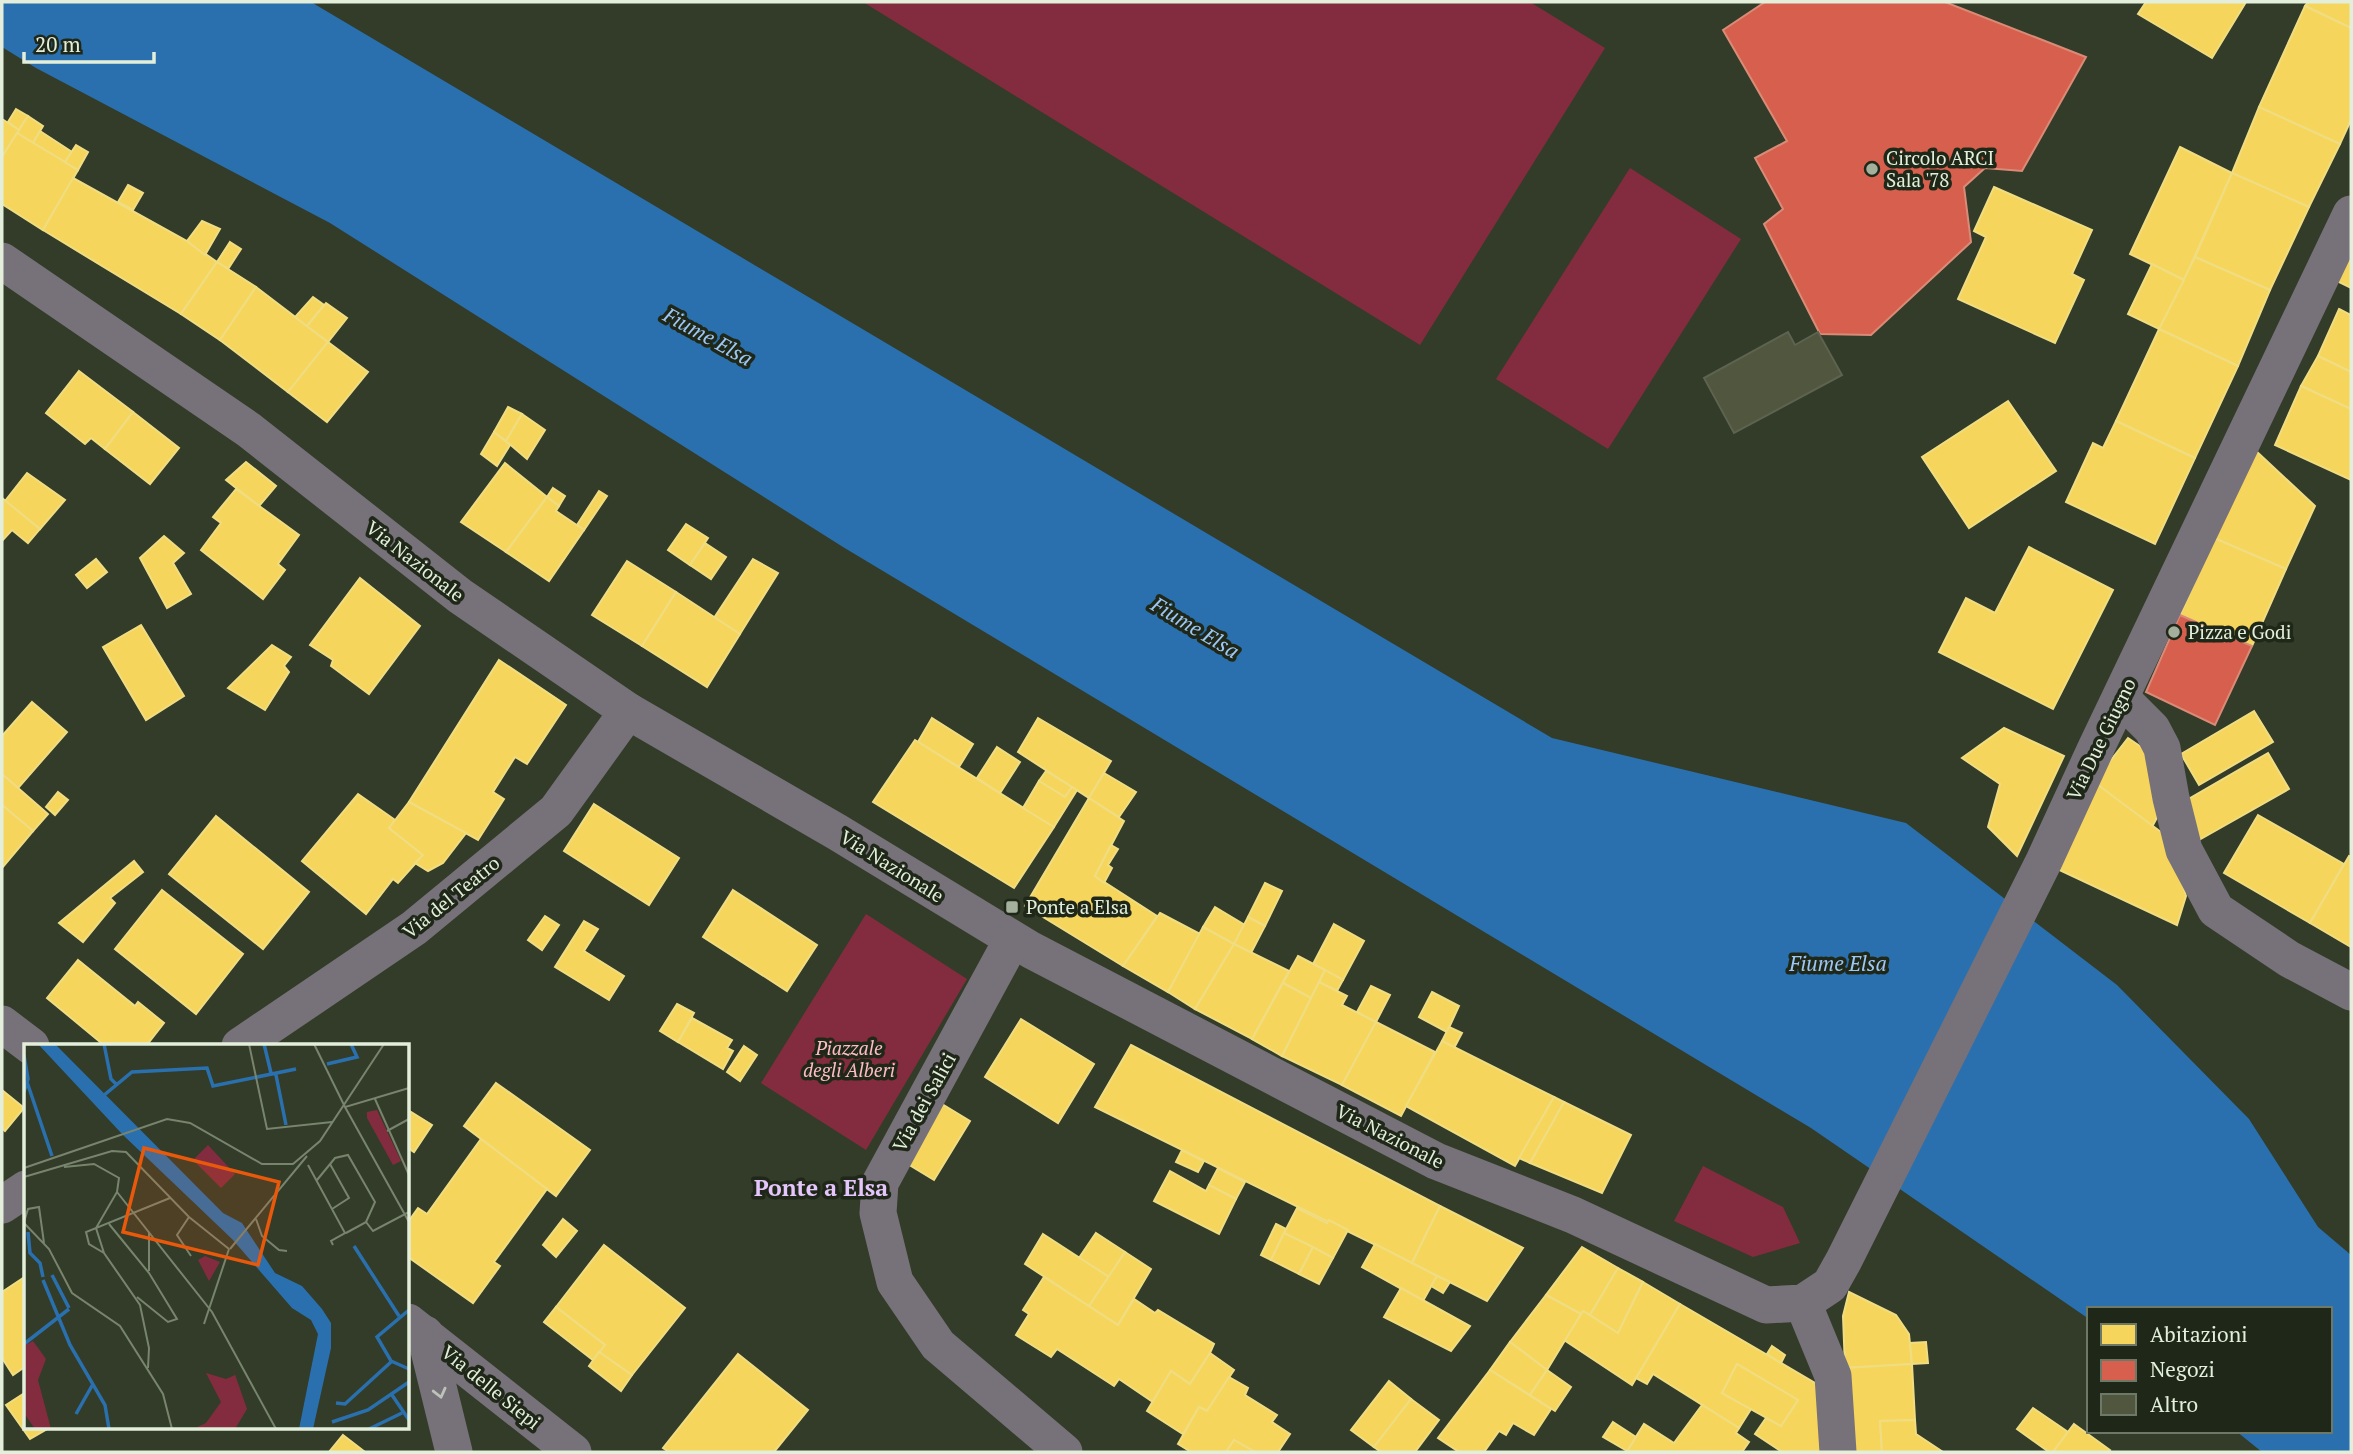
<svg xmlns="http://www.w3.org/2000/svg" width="2353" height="1454" font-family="'PT Serif',serif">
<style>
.green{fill:#842c3f}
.water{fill:#2b70ae}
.homes{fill:#f6d55c;stroke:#f0dd82;stroke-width:2}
.shops{fill:#d6604d;stroke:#da8b77;stroke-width:2}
.building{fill:#51563e;stroke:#5d6350;stroke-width:2}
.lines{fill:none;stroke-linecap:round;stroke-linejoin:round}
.minor{stroke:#77717a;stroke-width:37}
.oneway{stroke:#bdc3b8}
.poi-dot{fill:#a5b09c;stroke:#1f2818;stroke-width:2.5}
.labels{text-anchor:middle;stroke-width:7;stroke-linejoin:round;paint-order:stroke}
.poi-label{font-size:19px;fill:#e3efda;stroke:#1f2818;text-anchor:start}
.street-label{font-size:19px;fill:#e3efda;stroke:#1f2818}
.park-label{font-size:19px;font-style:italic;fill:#febcc4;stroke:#1f2818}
.water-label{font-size:21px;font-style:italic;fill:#9dc7f4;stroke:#1f2818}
.quarter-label{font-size:23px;font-weight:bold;fill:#e5c6fc;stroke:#1f2818}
.inset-river{fill:none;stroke:#2b70ae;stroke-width:3.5}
.inset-road{fill:none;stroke:#79846f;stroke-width:2}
.view{fill:#e8590c;fill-opacity:0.15;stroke:#e8590c;stroke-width:3.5}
.inset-edge{fill:none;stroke:#e3efda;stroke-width:3.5}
</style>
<rect width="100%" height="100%" fill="#323c28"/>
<g class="green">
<polygon points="863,2 1530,2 1605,48 1420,345"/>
<polygon points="1630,168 1741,239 1608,449 1496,379"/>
<polygon points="866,914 967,979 866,1150 761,1083"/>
<polygon points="1703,1166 1783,1207 1800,1243 1753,1257 1674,1221"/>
</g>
<polygon class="water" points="2,2 311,2 1552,738 1906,823 2117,985 2249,1119 2318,1227 2351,1255 2351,1452 2262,1452 2236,1431 2330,1431 2330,1309 2089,1309 2089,1319 1811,1128 843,547 330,223 36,68 2,47"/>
<g class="homes">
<polygon points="2146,2 2246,2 2212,58 2138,14"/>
<polygon points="2308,2 2351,2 2351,28 2305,6"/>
<polygon points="2305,6 2351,28 2351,120 2340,144 2259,107"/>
<polygon points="2259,107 2340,144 2309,207 2232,173"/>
<polygon points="16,109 28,116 19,130 8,122"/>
<polygon points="28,116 43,126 33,143 17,133"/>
<polygon points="2,119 19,130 2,157"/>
<polygon points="40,131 72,152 65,162 33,143"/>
<polygon points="17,133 78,170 43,230 2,204 2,157"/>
<polygon points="76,145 88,152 78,170 65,162"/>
<polygon points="2180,147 2232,173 2184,280 2130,254"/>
<polygon points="2232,173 2309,207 2270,290 2195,257"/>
<polygon points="73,178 187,241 217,262 181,314 43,230"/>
<polygon points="128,185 143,193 133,210 118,202"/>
<polygon points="1994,187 2092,230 2072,274 2084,280 2055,343 1958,299 1986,237 1974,231"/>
<polygon points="202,221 220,229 205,255 187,241"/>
<polygon points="230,242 241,249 228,269 217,262"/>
<polygon points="2351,252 2351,288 2337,281"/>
<polygon points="2195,257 2270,290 2238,366 2159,329"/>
<polygon points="217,262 256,287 220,340 181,314"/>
<polygon points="2152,264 2184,280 2159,329 2128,314"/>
<polygon points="256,287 328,342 288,392 220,340"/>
<polygon points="313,297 324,305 307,326 295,317"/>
<polygon points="326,303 347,318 328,342 307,326"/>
<polygon points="2339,309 2351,315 2351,372 2318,356"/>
<polygon points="2159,329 2238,366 2195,458 2116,421"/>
<polygon points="328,342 368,372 327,422 288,392"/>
<polygon points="2318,356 2351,372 2351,409 2301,386"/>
<polygon points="79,371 133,412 105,449 91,438 85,444 46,413"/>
<polygon points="2301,386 2351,409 2351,480 2275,445"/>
<polygon points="2008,401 2056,471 1969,528 1922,457"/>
<polygon points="508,407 522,414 506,441 494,432"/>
<polygon points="133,412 179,448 150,484 105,449"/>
<polygon points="522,414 545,430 527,459 506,441"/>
<polygon points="2116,421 2195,458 2155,544 2066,502 2093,443 2103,448"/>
<polygon points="494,432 510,445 497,466 481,454"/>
<polygon points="2255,450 2315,506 2286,569 2214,538"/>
<polygon points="246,462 276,486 259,506 226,480"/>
<polygon points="505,463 547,497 506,552 461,522"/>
<polygon points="27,473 65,500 40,529 5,501"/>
<polygon points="553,488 565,496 559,506 547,497"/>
<polygon points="236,489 299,535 278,564 285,570 263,599 201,550 221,523 213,517"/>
<polygon points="599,491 607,496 584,530 577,525"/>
<polygon points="547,497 559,506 556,511 584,530 549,581 506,552"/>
<polygon points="2,498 40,529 28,543 12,530 2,541"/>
<polygon points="686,524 708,538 690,565 668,550"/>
<polygon points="164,536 184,553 173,563 191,594 167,608 140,558"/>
<polygon points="2214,538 2286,569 2252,646 2180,615"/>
<polygon points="705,543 726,557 711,579 690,565"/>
<polygon points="2029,547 2113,590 2053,709 1939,652 1966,598 1995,613"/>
<polygon points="96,559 107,572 87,588 76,575"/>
<polygon points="753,559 778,573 740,634 714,618"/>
<polygon points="627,561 676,592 642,646 592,615"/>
<polygon points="360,578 420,626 369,694 331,666 333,660 310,645"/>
<polygon points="676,592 740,634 707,687 642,646"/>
<polygon points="141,625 184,696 146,720 103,647"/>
<polygon points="272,645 291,657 284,666 289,672 265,710 228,688"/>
<polygon points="499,660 566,705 527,764 515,757 493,792 504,799 478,840 409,802"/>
<polygon points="32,702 67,732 18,788 2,774 2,736"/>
<polygon points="2254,711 2273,742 2199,785 2181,754"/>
<polygon points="932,718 973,744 959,767 918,742"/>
<polygon points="1038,718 1111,761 1089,798 1018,752"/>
<polygon points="2004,728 2064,756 2017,856 1988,827 2000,784 1962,758"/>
<polygon points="2128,738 2156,757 2162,808 2152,827 2094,782"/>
<polygon points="915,740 1054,827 1014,888 873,802"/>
<polygon points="997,747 1020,762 1000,793 977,778"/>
<polygon points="2268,753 2289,789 2199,840 2178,805"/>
<polygon points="1046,771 1072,787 1065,797 1039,781"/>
<polygon points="1104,773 1136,792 1119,817 1089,798"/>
<polygon points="2,774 48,814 33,831 2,805"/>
<polygon points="1039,781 1065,797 1072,787 1077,790 1054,827 1023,808"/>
<polygon points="2094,782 2169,838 2186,896 2177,925 2053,867"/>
<polygon points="58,792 68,800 55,815 46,807"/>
<polygon points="358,794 395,820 389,828 423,855 398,883 393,879 366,914 302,861"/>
<polygon points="1089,798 1124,821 1095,876 1157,916 1123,966 1025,906"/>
<polygon points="409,802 466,833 443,863 428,871 415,863 423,855 389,828"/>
<polygon points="594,804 679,858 649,905 564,851"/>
<polygon points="2,805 33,831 2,868"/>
<polygon points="2258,815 2344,864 2310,923 2224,873"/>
<polygon points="216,816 309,892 263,949 169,874"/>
<polygon points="1111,845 1118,849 1108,865 1112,868 1104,883 1095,876"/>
<polygon points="2349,856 2351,857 2351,947 2310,923"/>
<polygon points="134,861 143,872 110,898 115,903 83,942 59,923"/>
<polygon points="1265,883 1282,891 1265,926 1248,917"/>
<polygon points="162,890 243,954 196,1014 115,949"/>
<polygon points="733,890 817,945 787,991 703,937"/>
<polygon points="1215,907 1245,925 1234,944 1203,927"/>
<polygon points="1160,913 1200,934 1168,992 1123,966"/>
<polygon points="545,916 559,925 542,950 528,940"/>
<polygon points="1248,917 1265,926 1251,953 1234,944"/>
<polygon points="584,921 598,929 584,951 624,976 609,1000 555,967"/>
<polygon points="1334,924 1364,941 1343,980 1313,964"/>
<polygon points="1203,927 1234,944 1195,1009 1168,992"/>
<polygon points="1234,944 1289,971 1252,1039 1195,1009"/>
<polygon points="1298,956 1325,970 1311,998 1283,983"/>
<polygon points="78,960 135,1006 138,1002 164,1023 146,1046 105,1046 47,998"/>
<polygon points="1325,970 1343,980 1337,991 1319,982"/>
<polygon points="1319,982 1347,996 1342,1005 1376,1022 1342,1085 1282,1056"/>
<polygon points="1283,983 1311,998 1282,1056 1252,1039"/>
<polygon points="1371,986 1390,995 1376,1022 1357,1012"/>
<polygon points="1432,992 1459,1006 1447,1032 1419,1017"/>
<polygon points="677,1004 694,1013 678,1042 660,1031"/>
<polygon points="692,1018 732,1040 727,1048 733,1051 723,1069 678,1042"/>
<polygon points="1021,1019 1094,1064 1058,1123 985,1077"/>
<polygon points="1376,1022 1435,1052 1401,1116 1342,1085"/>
<polygon points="1449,1027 1462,1033 1454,1048 1442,1041"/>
<polygon points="1442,1041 1554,1097 1515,1166 1406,1106"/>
<polygon points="1131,1045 1440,1206 1412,1263 1095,1107"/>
<polygon points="744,1046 757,1055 740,1081 727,1072"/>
<polygon points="496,1083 590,1150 556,1196 464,1126"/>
<polygon points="2,1090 24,1108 5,1131 2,1128"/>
<polygon points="1554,1097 1564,1102 1530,1163 1519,1158"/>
<polygon points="1564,1102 1631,1135 1602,1193 1530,1163"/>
<polygon points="942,1104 970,1121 934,1180 906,1163"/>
<polygon points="408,1110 432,1125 414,1152 408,1148"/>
<polygon points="481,1139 547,1189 494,1262 500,1266 473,1303 408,1257 408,1222 418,1208 427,1214"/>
<polygon points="1182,1150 1204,1161 1198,1172 1176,1162"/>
<polygon points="1218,1168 1245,1182 1236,1199 1209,1185"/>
<polygon points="1170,1171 1206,1191 1209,1185 1236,1199 1219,1234 1154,1201"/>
<polygon points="1440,1206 1523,1248 1487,1301 1412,1263"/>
<polygon points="1297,1208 1327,1223 1329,1220 1348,1230 1333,1258 1284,1233"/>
<polygon points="563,1219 577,1231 556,1257 543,1245"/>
<polygon points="1276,1224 1286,1229 1271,1260 1261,1255"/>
<polygon points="1096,1233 1125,1252 1109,1277 1079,1258"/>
<polygon points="1284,1233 1313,1247 1299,1274 1271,1260"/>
<polygon points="1043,1234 1109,1277 1089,1306 1025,1264"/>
<polygon points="1375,1244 1437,1276 1423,1301 1362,1267"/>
<polygon points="604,1245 685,1308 632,1375 599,1352 605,1345 556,1307"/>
<polygon points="1313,1247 1333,1258 1319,1284 1299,1274"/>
<polygon points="1582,1247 1618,1268 1590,1315 1583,1311 1581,1314 1546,1295"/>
<polygon points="1125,1252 1151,1269 1118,1325 1089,1306"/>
<polygon points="1618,1268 1643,1282 1618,1333 1590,1315"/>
<polygon points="26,1276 26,1366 13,1375 2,1358 2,1292"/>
<polygon points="1437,1276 1450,1282 1443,1293 1431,1286"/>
<polygon points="1044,1277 1118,1325 1134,1299 1155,1313 1158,1310 1214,1344 1210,1353 1190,1384 1171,1371 1153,1402 1119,1379 1114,1386 1057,1349 1051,1357 1016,1335 1029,1314 1023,1310"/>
<polygon points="1643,1282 1680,1304 1632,1385 1564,1340 1583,1311 1618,1333"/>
<polygon points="1401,1288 1470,1326 1451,1351 1384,1317"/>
<polygon points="1849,1292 1896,1315 1909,1334 1912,1364 1845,1368 1843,1316"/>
<polygon points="1546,1295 1581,1314 1547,1370 1510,1342"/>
<polygon points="1680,1304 1822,1387 1824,1452 1782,1452 1755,1434 1766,1418 1781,1426 1798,1400 1737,1364 1722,1393 1751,1409 1739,1428 1653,1374 1647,1384 1636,1378"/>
<polygon points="556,1307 605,1345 593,1360 544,1322"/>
<polygon points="1510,1342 1547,1370 1530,1395 1490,1370"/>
<polygon points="1926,1342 1928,1363 1912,1364 1910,1343"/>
<polygon points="1772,1346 1785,1355 1781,1363 1767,1354"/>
<polygon points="599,1352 632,1375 621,1391 589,1366"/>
<polygon points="1210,1353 1234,1370 1207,1411 1199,1407 1183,1434 1147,1411 1171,1371 1190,1384"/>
<polygon points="738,1354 808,1410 774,1452 669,1452 663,1448"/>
<polygon points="1737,1364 1798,1400 1781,1426 1722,1393"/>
<polygon points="1912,1364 1915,1420 1880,1421 1882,1452 1849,1452 1845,1368"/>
<polygon points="1490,1370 1551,1409 1534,1435 1513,1423 1506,1435 1499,1431 1484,1452 1459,1452 1438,1438"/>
<polygon points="1547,1370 1571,1387 1555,1411 1530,1395"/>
<polygon points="1229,1377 1248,1388 1245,1395 1277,1415 1272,1422 1290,1434 1278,1452 1255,1452 1234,1440 1226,1452 1191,1452 1178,1444 1199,1407 1207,1411"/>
<polygon points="1389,1381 1411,1399 1374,1447 1351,1430"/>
<polygon points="26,1392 26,1428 49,1428 30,1439 6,1405"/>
<polygon points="1411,1399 1439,1420 1415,1452 1381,1452 1374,1447"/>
<polygon points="1702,1405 1739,1428 1736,1433 1749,1442 1742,1452 1627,1451 1644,1424 1674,1443"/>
<polygon points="2033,1408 2068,1432 2053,1452 2049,1452 2017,1429"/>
<polygon points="1915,1420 1916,1434 1943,1452 1882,1452 1880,1421"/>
<polygon points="1613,1422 1636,1437 1627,1451 1603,1437"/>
<polygon points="2074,1424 2110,1450 2108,1452 2053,1452"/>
<polygon points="343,1435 365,1452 329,1452"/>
<polygon points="1234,1440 1255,1452 1226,1452"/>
</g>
<g class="shops">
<polygon points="1765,2 1945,2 2086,57 2022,171 1985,168 1964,187 1971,242 1871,335 1820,334 1764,224 1783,209 1755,158 1787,141 1723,30"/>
<polygon points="2180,615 2252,646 2215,725 2146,692"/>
</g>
<polygon class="building" points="1788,332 1795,345 1818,332 1842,375 1734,433 1704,378"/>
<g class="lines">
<g class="minor">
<polyline points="2,261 249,430 460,596 628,711 837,832 1031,950 1436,1161 1573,1215 1766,1305 1803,1303 1830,1285 1844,1260 2044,861 2096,748 2351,214"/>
<polyline points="2121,698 2152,729 2162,748 2171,798 2184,850 2216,910 2289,959 2351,992"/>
<polyline points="1012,940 880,1183 878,1213 895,1282 938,1345 1064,1452"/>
<polyline points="2,1024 31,1046"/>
<polyline points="240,1046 414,928 556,811 628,711"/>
<polyline points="2,1205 26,1189"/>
<polyline points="1803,1303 1833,1376 1838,1452"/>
<polyline points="408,1322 573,1452"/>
<polyline points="425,1334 454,1452"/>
</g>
</g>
<defs><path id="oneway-chevron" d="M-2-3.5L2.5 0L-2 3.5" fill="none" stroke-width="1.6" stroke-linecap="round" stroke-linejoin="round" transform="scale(1.75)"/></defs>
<use class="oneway" href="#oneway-chevron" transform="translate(440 1393) rotate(76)"/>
<g class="poi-dot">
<circle cx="1872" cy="169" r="7"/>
<circle cx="2174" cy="632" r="7"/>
<rect x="1005" y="900" width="14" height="14" rx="3.5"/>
</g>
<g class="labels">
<g class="poi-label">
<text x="1886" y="165">Circolo ARCI<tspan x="1886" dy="22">Sala '78</tspan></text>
<text x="2188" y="639">Pizza e Godi</text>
<text x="1026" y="914">Ponte a Elsa</text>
</g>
<g class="street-label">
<text transform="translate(415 561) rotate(38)" y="7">Via Nazionale</text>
<text transform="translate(2101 739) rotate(-64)" y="7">Via Due Giugno</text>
<text transform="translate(892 866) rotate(32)" y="7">Via Nazionale</text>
<text transform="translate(451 897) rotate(-39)" y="7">Via del Teatro</text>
<text transform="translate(924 1102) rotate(-61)" y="7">Via dei Salici</text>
<text transform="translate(1390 1136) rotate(27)" y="7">Via Nazionale</text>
<text transform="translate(491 1387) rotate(39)" y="7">Via delle Siepi</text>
</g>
<g class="park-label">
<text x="849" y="1055">Piazzale<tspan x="849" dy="22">degli Alberi</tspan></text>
</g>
<g class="water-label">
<text transform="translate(708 337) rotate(29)" y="7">Fiume Elsa</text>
<text transform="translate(1195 628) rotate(31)" y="7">Fiume Elsa</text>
<text x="1838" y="971">Fiume Elsa</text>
</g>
<g class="quarter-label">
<text x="821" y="1196">Ponte a Elsa</text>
</g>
</g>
<g transform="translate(24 1044)">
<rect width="385" height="385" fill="#323c28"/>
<path d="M353,66L377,117L369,121L343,74V68ZM184,101L211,130L197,144L169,116ZM181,212L196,218L185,237L174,216ZM9,297L22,315L14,336L27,385H11L0,369V302ZM207,319L223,365L211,385H169L182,379L197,358L182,329L202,335L211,331Z" fill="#842c3f"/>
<path d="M14,0H31L199,169L218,179L251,229L278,242L298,265L307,279V304L289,385H275L294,290L287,276L268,264L208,195L99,91Z" fill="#2b70ae"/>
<path class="inset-river" d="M80,0L87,35L93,41M240,0L247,29M0,11L4,35L0,48M303,20L333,13L327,0M252,31L262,81M3,38L28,112M79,52L108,28L183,24L189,42L272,25M4,188L6,209L16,219L19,233M330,202L375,272M28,231L45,264M19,236L46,301L81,361L85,385M385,266L353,293L367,317L385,325M0,300L45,265M368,351L385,376M312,359L321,360L367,318M52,370L69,340M308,378L344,366L385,338M345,385L378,369"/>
<path class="inset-road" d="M225,0L243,85L308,78M290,0L321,63M385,44L321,63L385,178M351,55L385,131M363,87L385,75M306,120L325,154L308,165M284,121L321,189L307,197L309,201M40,123L70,120L95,134L93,148L72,184L80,209L116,261L125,304L124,324M0,124L143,75L166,79L238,120H269L296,97L360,0M0,133L88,107L102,108L165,173L205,205M293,136L311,114L324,111L351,158L342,178M93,148L188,268L252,385M165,173L153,191L167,212M232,175L238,192L255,206L263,207M0,178L4,165L15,163L20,199M0,179L25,205L48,249L96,282L139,350L148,385M85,180L125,229L153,275L144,278L113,253M322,189L342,178L349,187L385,168M206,205L283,112M80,209L65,200L62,188L146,154M125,227V189M180,280L205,205"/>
<path class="view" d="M120,104L255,138L234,221L99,188Z"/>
<rect width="385" height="385" class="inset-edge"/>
</g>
<rect width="2353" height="1454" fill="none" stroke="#e3efda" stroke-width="7"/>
<rect x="2087" y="1307" width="245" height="126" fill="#1f2818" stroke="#6d7866" stroke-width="2"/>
<rect x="2101" y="1324" width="35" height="21" fill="#f6d55c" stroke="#6d7866" stroke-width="2"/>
<text x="2150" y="1342" font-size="21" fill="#e3efda">Abitazioni</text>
<rect x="2101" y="1360" width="35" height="21" fill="#d6604d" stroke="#6d7866" stroke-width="2"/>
<text x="2150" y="1377" font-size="21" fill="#e3efda">Negozi</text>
<rect x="2101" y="1394" width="35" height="21" fill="#51563e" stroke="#6d7866" stroke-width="2"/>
<text x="2150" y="1412" font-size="21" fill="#e3efda">Altro</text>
<path d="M24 52v10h130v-10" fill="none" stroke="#e3efda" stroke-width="3.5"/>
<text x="35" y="52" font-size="21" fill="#e3efda" stroke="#1f2818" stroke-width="5" paint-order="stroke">20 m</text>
</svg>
